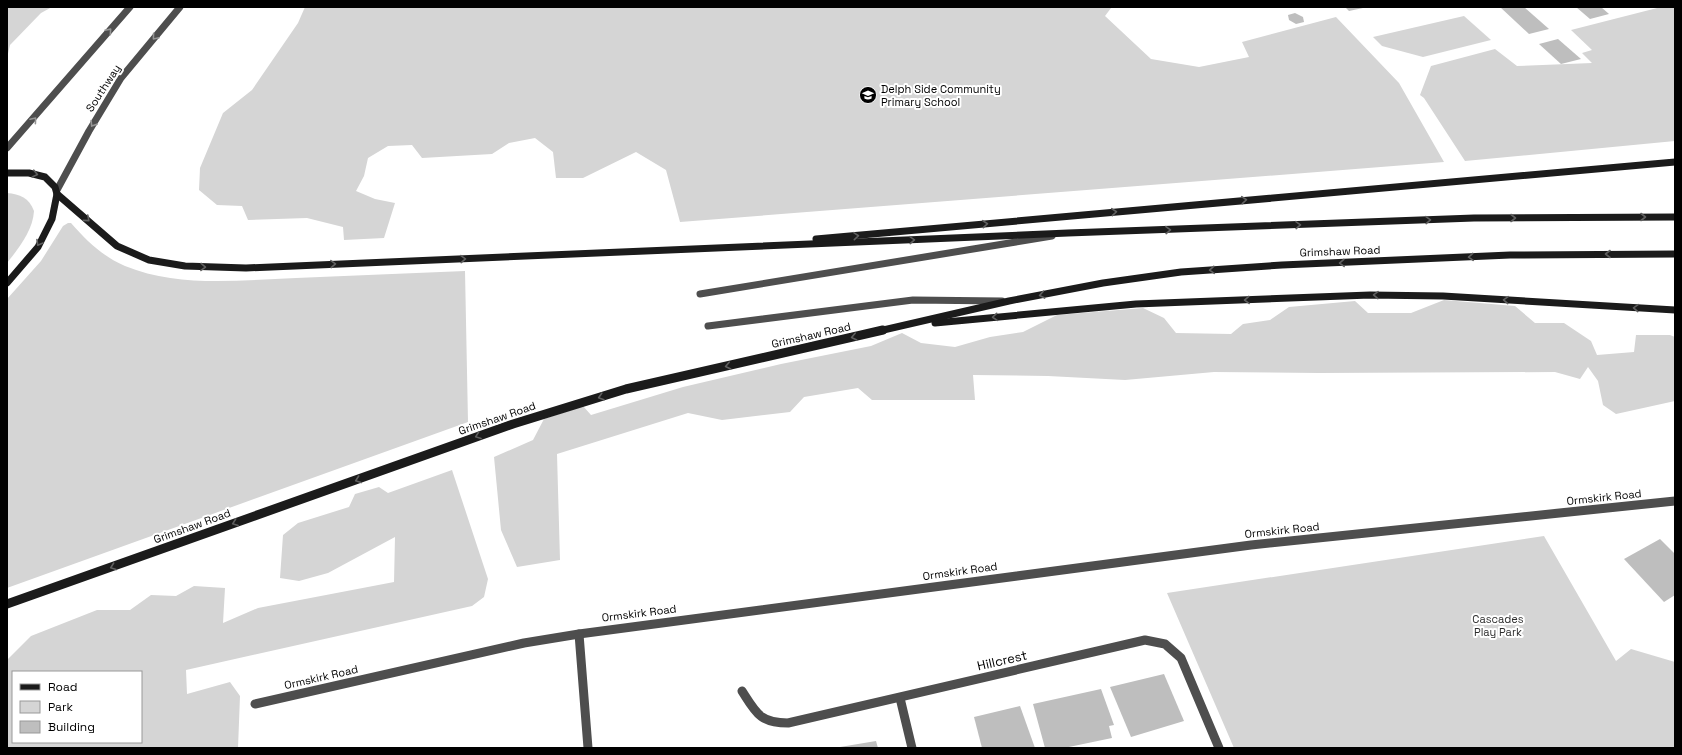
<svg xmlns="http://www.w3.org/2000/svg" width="1682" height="755" font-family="'Space Grotesk',sans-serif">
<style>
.green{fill:#d5d5d5;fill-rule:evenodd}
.building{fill:#bebebe}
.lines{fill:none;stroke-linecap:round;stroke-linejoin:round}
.service{stroke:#4e4e4e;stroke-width:7}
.minor{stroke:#4e4e4e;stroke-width:9}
.tertiary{stroke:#4e4e4e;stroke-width:7}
.secondary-far1{stroke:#1b1b1b;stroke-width:7}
.secondary{stroke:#1b1b1b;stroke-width:9}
.oneway{stroke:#959595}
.oneway2{stroke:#5f5f5f}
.labels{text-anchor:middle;stroke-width:4;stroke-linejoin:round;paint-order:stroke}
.street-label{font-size:11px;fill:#000;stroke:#fff}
.poi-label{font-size:11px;fill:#000;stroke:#fff;text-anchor:start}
.park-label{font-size:11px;fill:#2c2c2c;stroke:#fff}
.near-street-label{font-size:13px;fill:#000;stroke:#fff}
</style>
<rect width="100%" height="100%" fill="#fff"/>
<g class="green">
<polygon points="7,7 52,7 41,13 10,45 7,58"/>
<polygon points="305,7 1109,7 1111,8 1105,16 1151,59 1199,67 1249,57 1242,42 1336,17 1399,83 1444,162 680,222 666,170 636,152 583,178 556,178 553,152 535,138 509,143 492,154 422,158 412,145 388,146 368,158 364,176 356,191 375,199 395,203 384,238 344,240 343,227 307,218 248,220 242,206 217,205 199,190 200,168 223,113 252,90 298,23"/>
<polygon points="1661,7 1675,7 1675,141 1465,161 1424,98 1420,95 1431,66 1495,49 1517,66 1592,63 1582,53 1592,50 1571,30"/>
<polygon points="1464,16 1491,40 1423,57 1382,46 1373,37"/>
<path d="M7,193C20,194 29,198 34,211C33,230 19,248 7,263Z"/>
<path d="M68,223H71C87,241 102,256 125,266C179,288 239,280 296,278C352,276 408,273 465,271L468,422L7,588V299L41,261L63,226Z"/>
<polygon points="1444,300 1515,306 1535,323 1564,323 1591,341 1597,355 1634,352 1636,335 1670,335 1675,337 1675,401 1616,414 1603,405 1598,381 1588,367 1580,379 1555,372 1319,373 1214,372 1125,380 1048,376 973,375 975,400 872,400 858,388 804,397 790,412 722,420 688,413 557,454 560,560 517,567 501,530 494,457 533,440 544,419 583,406 591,415 683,387 781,364 871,346 902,333 921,343 955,347 990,337 1023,332 1057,315 1143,308 1164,318 1176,333 1231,334 1243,324 1270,320 1289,307 1355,301 1368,313 1411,313"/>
<path d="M452,470L488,579L484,597L472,606L186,670L187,694L230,682L240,696L238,748H7V660L31,636L97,610H130L151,595L176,596L194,586L225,588L223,623L258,608L394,582L395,537L328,573L299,581L280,578L283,535L298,523L349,507L355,494L379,487L388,493ZM13,672H141V742H13Z"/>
<polygon points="1544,536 1616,661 1631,649 1675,662 1675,748 1234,748 1167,593"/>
</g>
<g class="building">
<polygon points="1345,7 1363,7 1363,8 1349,11"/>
<polygon points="1500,7 1524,7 1549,29 1529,34"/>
<polygon points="1576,7 1601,7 1609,14 1590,19"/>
<polygon points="1295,13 1303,17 1304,22 1296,24 1289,20 1288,15"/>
<polygon points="1558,39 1581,59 1561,64 1539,44"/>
<polygon points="1660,539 1675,554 1675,595 1664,602 1624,559"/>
<polygon points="1164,674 1184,721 1131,737 1110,687"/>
<polygon points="1101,689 1114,725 1109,726 1112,738 1064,748 1045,748 1033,704"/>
<polygon points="1020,706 1035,748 982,748 974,717"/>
<polygon points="876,741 878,748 840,748 840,747"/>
</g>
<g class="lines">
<g class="service">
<polyline points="700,294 1052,236"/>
<polyline points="708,326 913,300 1002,301"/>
</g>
<g class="minor">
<polyline points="579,634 588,748"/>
<path d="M742,691C756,713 760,723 788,723L1145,640L1165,644L1181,658L1219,748"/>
<polyline points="900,698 912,748"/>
<polyline points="255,704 524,643 579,634 1251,545 1675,501"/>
</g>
<g class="tertiary">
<polyline points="7,148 130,7"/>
<polyline points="57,190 89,131 121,78 180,7"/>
</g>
<g class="secondary-far1">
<polyline points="7,173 29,173 45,177 55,187 57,194 52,219 38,247 7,283"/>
<polyline points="57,194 117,246 149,260 185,266 246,268 1068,233 1474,218 1675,217"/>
<polyline points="816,239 1675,162"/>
<polyline points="935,323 1136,304 1370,295 1443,296 1675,310"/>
<polyline points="879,331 1009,301 1103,283 1181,272 1282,265 1510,255 1675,254"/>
</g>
<polyline class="secondary" points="7,604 513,424 626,389 883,330"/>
</g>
<defs><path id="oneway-chevron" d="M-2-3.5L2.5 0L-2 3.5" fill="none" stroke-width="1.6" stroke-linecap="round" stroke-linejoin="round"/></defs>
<g class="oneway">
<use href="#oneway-chevron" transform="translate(109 31) rotate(-49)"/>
<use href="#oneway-chevron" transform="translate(155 37) rotate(130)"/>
<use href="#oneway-chevron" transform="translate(34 120) rotate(-50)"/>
<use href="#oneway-chevron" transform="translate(93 124) rotate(122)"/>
</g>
<g class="oneway2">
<use href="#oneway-chevron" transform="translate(35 174) rotate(13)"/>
<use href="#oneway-chevron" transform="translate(1244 200) rotate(-5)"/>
<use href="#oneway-chevron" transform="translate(1114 212) rotate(-5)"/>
<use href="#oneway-chevron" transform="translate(1643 217)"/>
<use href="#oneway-chevron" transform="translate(1513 218)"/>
<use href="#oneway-chevron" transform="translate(87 219) rotate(41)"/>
<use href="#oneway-chevron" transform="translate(1428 220) rotate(-2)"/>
<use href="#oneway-chevron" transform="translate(985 224) rotate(-5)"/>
<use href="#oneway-chevron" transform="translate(1298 225) rotate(-2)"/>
<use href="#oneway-chevron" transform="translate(1168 230) rotate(-2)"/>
<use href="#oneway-chevron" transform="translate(856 236) rotate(-5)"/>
<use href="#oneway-chevron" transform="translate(912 240) rotate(-3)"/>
<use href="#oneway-chevron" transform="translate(39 243) rotate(120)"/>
<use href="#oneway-chevron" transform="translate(1608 254) rotate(180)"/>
<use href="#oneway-chevron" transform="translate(1471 257) rotate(177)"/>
<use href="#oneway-chevron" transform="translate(463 259) rotate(-2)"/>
<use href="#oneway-chevron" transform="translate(1342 263) rotate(178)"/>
<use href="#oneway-chevron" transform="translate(333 264) rotate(-2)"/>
<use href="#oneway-chevron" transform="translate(203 267) rotate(1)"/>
<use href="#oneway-chevron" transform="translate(1212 270) rotate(176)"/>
<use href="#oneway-chevron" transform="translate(1042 295) rotate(169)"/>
<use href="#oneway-chevron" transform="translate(1376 295) rotate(-179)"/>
<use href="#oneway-chevron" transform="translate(1247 300) rotate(178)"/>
<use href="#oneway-chevron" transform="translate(1506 300) rotate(-177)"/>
<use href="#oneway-chevron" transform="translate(1636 308) rotate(-177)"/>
<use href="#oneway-chevron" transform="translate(995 317) rotate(175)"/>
<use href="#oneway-chevron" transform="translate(854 337) rotate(167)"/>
<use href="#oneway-chevron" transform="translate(728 366) rotate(167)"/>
<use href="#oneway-chevron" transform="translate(601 397) rotate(163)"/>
<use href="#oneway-chevron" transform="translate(478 436) rotate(160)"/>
<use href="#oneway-chevron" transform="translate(358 480) rotate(160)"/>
<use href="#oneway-chevron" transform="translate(235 523) rotate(160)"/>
<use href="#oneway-chevron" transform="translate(113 567) rotate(160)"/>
</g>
<defs>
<g id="school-disc" transform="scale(0.9)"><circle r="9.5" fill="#000" stroke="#fff"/><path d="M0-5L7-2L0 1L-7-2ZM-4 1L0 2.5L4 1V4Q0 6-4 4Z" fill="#fff"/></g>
</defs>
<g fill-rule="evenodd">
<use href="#school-disc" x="868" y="95"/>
</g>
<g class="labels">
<g class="street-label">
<text transform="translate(103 88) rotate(-57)" y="4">Southway</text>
<text transform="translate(1340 251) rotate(-2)" y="4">Grimshaw Road</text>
<text transform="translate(811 335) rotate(-13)" y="4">Grimshaw Road</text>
<text transform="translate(497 418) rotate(-19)" y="4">Grimshaw Road</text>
<text transform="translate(1604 497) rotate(-6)" y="4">Ormskirk Road</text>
<text transform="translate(192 526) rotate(-20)" y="4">Grimshaw Road</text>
<text transform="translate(1282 530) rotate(-6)" y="4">Ormskirk Road</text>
<text transform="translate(960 571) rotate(-8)" y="4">Ormskirk Road</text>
<text transform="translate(639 613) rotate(-7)" y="4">Ormskirk Road</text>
<text transform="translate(321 677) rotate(-13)" y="4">Ormskirk Road</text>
</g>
<g class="poi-label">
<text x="881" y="93">Delph Side Community<tspan x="881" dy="13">Primary School</tspan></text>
</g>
<g class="park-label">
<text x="1498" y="623">Cascades<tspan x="1498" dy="13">Play Park</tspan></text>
</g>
<g class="near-street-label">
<text transform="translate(1002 660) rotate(-13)" y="5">Hillcrest</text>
</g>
</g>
<rect width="1682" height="755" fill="none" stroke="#000000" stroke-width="16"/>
<rect x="12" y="671" width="130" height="72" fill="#ffffff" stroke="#999999"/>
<rect x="20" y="684" width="20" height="6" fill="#1b1b1b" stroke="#999999"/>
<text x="48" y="691" font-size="12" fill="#000000">Road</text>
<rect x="20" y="701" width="20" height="12" fill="#d5d5d5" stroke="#999999"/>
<text x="48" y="711" font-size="12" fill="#000000">Park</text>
<rect x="20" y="721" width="20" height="12" fill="#bebebe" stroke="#999999"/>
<text x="48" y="731" font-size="12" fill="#000000">Building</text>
</svg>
